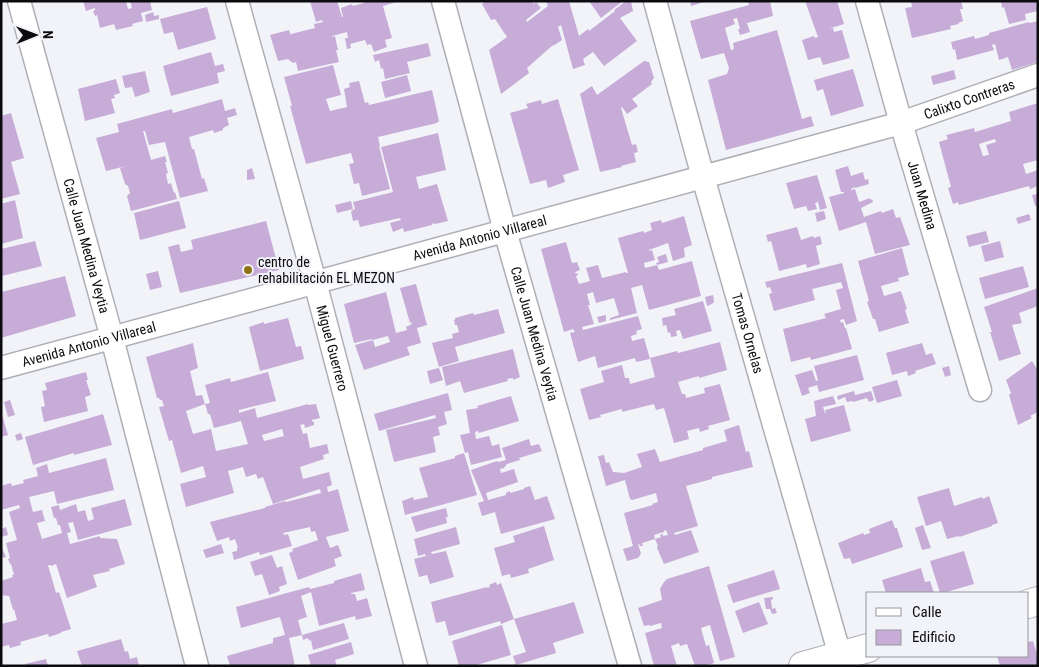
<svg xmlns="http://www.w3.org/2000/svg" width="1039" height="667" font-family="'Roboto Condensed',sans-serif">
	<rect width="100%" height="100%" fill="#f2f3f9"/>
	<!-- building -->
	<path fill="#c7acd7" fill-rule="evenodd" d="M83 1H126L128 9 132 8 130 1H150L152 10 141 13 143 21 132 24 133 26 116 30 114 24 100 28 97 15 95 16 93 11 95 10V8L86 11Z
		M310 1H337L342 17H343L341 8 352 4 353 6 364 3V1H399L383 6 392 38 385 40 387 47 374 52 371 44 367 45 365 40 350 44 351 48 347 49 345 38H348L347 32 332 36 333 37 335 36 338 50H336L339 62 298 71 296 62 293 63 289 60 288 59 278 61 270 35 289 30 291 36V34L315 28 314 24 323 22 322 20 316 22Z
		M486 1H532L534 4 536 2 541 8 526 20 527 22 548 6 546 1H569L579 36 588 29 589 31 615 11 614 10 626 1H631L633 11 620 18 637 41 604 66 593 52 583 59 585 65 573 69 561 25 558 27 562 40 553 46V45L527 68 529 73 501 94 489 50 507 37 495 19 491 20 482 4Z
		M589 1H623L601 18Z
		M690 1H704V2L691 6Z
		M748 1H770L773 16 747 23 750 32 740 35 738 29H740L737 18 733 19 735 24 725 28 731 50 734 49 733 43 777 30 802 119 811 116 814 126 726 150 708 80 727 74 729 68 724 53 701 59 690 21 749 5Z
		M805 1H837L844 24 828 29 833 28 834 32 842 30 850 58 823 65 820 57 808 60 802 40 814 36 815 38 818 37Z
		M911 1H961L963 9H960L963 21 958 23 959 24 950 26 951 29 912 38 905 8 912 7Z
		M1001 1H1038V11L1025 14 1026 20 1009 24 1004 7 1002 8Z
		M207 7 216 39 178 50 173 32 164 34 160 19Z
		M153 12 154 16 159 15V19L146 22 145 15Z
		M1038 21V62L1034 63 1012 70 1008 57 999 60 995 44 992 45 994 50 957 60 955 49 953 50 951 42 974 36 975 39 989 35V33L1029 22 1030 23Z
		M428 43 431 56 407 62 410 73 385 79 383 68 381 69 379 60 375 62 373 55Z
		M211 52 215 66 223 64 225 71 217 73 219 83 171 96 163 66Z
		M644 61 649 62 651 68 654 78 651 82 652 84 632 99 638 106 627 114 622 107 621 108 632 145 636 144 638 152 634 153 636 162 621 166 622 167 600 172 580 94 592 86 597 95Z
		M333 65 341 95 326 99 330 111 347 107 344 89 350 87 349 83 359 81 365 103 368 102 369 105 432 90 439 121 437 123 378 137 380 146H379L390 189 362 196 359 183 354 184 349 164 354 163 351 153 306 164 290 106H292L284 77Z
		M853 69 864 106 831 116 823 89 817 91 814 80Z
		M954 70 956 79 933 85 931 76Z
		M145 71 150 92 135 97 132 87 125 88 122 76Z
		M407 75 411 91 385 98 381 82Z
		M116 79 120 93 114 95 115 98 111 99 115 113 85 121 78 89Z
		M222 99 225 111 235 108 237 115 227 118 229 125 223 128V130L214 133 213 130 189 137 192 149H194L202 179 204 178 208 191 180 198 165 142 149 145 145 131H143L151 160 165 156 167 162H165L168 173 166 174 168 184 171 183 174 193 175 192 177 199 131 211 127 196 130 193 128 186 125 184 120 168 126 166 106 171 96 138 119 132 117 124 172 109 173 113Z
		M558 99 579 170 563 175 565 182 548 188 546 180 530 184 510 113 528 108 526 104 541 100 542 104Z
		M1038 103V160L1023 164 1026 174 1038 170V186L1030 189 1029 186 959 205 958 202 953 204 948 188 951 187 939 142 948 139 946 135 974 128 975 132 1011 121 1009 112ZM995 139 996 142 986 145 989 155 983 156 979 144Z
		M11 113 24 158 11 162 20 194 1 199V116Z
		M438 133 446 170 416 177 419 189 437 184 448 221 435 224 433 223 432 225 404 232 403 228 393 232 390 223 401 220 400 218 360 227 358 220 353 221 351 211 355 209 353 202 393 192 381 147Z
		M848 166 851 176 863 172 865 180 868 179 869 184 855 188V187L851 189V190L855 189 859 202 870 198V200L872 199 873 202 861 208 864 217 881 211 882 213 893 209 896 218 900 217 910 245 875 254 866 222 839 231 829 197 844 193V192H841L835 170Z
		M252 168 255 179 247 180V170Z
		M817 175 827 208 820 210 818 202 815 203 817 209 808 211 806 206 794 209 786 183Z
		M1038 194V206H1035L1032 195Z
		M15 200 23 238 1 244V204Z
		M179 201 186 228 140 240 134 213Z
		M351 201 353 209 337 213 335 205Z
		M824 211 826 219 817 222 815 213Z
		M1029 214 1031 220 1018 224 1016 218Z
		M684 216 692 245 684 248 685 257 673 261 668 243 649 250V251L652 250 655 260 644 263 645 268 657 265 656 263 659 262 657 257 666 254 668 262 657 265 659 270 692 261 701 296 649 310 642 285 631 288 637 313 610 320V318L619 315 614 298 596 303 593 292 587 294 590 305H588L594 324 582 327 583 330 638 316 642 329 636 331 637 334 631 336 632 341 644 338 650 359 636 362 635 358 598 368 595 356 578 362 570 333 575 332 573 329 564 332 541 249 566 242 572 263 577 262 580 270 575 272 576 274 578 273V275L576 276 579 284 590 281 586 268 598 265 602 278 626 272V273H628L618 238 643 231 644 233 652 230 650 223 661 220 662 223Z
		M266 221 279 270 180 293 168 247 179 244 181 252 193 249 191 240Z
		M797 227 801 240 813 236 814 238 820 236 822 244 816 246 820 264 807 268 806 264 779 271 771 241 768 242 766 235Z
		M986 231 989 242 969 247 966 236Z
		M35 241 42 266 2 276 1 249Z
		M1000 241 1004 257 985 262 981 246Z
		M902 248 909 275 898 278 899 281 881 286 884 296 901 291 907 309 905 310 909 323 879 332 875 319H873L867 302 869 301 858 261Z
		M842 263 857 321 846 325 844 319 840 320 841 323 843 322 845 328H846L852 349 811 360 810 357 791 362 783 329 826 318 824 314 841 309 836 290 843 288 841 282 812 289 815 300 774 311 769 294 772 293 770 287 767 288 765 282Z
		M1023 266 1029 287 985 299 979 278Z
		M158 271 162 287 150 290 146 274Z
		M65 276 76 316 1 338V292Z
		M416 284 427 325 417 328 421 343 407 347 410 355 364 370 355 345 373 340 375 347 390 342 388 336 373 340 372 339 354 343 344 304 386 292 396 333 407 330 406 327 412 324 411 322 410 323 400 288Z
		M1038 288V306L1019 313 1022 323 1012 325 1021 354 999 361 990 332H992L984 307Z
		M713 295 714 302 712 304 707 306 705 297Z
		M703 301 712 331 683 339 680 330 676 331 677 336 671 337 670 332 668 333 666 325 663 326 662 318 676 315 674 309Z
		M498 309 505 333 455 347 459 361 439 367 432 343 453 338 452 334 459 332 457 325H455L454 320H455V318L473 313 474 315Z
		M606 315V321L599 323 597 317Z
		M288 318 296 347 301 346 304 359 260 371 249 327 264 322V324Z
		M720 342 727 370 699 378V376L678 382 682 394H685L686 398 705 393 704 388 720 384 730 420 708 426 709 429 700 432 699 428 687 431 689 439 674 443 664 408 656 410 654 404 622 412V409L600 415 601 417 589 420 580 389 604 382 601 371 622 365 625 378H629L630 384 655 377 650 358 677 351 678 353Z
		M193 343 198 368 190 371 196 396 202 395 205 404 186 411 193 434 211 429 216 451 248 444 241 421 214 428 210 414H208L205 404 210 403 205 385 230 378 231 382 268 372 276 401 239 410V413L255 408 257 418 308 404V405L316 404 320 418 312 420V422L314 421V425L305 428 304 424 300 425 303 434 307 433 310 448 327 444 329 453 323 455 324 459 300 467 303 479 329 472 332 485 327 487 328 492 338 489 349 531 326 537 330 548 338 545 342 556 334 559 336 566 298 580 289 553 293 551 292 549 318 540 315 531 311 532 310 527 283 533 284 535 288 534 292 546 260 555 259 552 234 560 232 552 237 551V548H238L235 539 230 541 229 537 217 541 210 522 265 508V507L285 501 286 502 321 493 320 489 273 504 263 477 258 479 256 474 246 477 243 467 228 471 234 493 186 507 180 484 206 477 203 466 181 473 172 440 169 441 159 407 164 406 162 400H160L159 398H157L146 357ZM282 429 284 436 264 441 262 435Z
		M922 343 926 355 932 353 936 364 915 371 916 373 908 376 907 371 892 375 886 353Z
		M513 349 520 377 513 380V378L507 379 508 381 464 393 460 381 446 386 442 367Z
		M857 355 864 380 819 392 817 385 808 388 810 393 802 396 795 375 812 370 816 381 818 380 814 366Z
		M1032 361 1038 371V412L1030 416 1032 418 1018 425 1009 395 1011 393 1006 380Z
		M949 366 951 375 945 377 942 368Z
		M439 368 443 380 430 384 427 371Z
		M86 372 88 380H86L91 395 85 397 88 411 44 422 41 407 45 406 42 391 47 390 45 383Z
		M897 380 902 396 877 403 872 387Z
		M854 391 855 395 871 391 874 400 869 402 867 398 853 402V401L847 402 845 397 838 400 837 396Z
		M448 393 452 410 444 412 447 424 438 427 440 435 433 437 436 452 394 462 386 430 436 418 435 415 379 431 374 414Z
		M511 396 519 421 479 433 478 431 475 432 476 439 489 436 492 446 499 444 502 457 471 465 468 452 465 453 460 435 470 433 466 410 478 408 477 406Z
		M833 396 836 404 823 407 825 413H826L825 410 844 405 851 431 811 442 805 419 816 416 814 401Z
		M10 400 15 415 8 417 4 402Z
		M1 411 8 435 1 437Z
		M103 414 112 445 74 455V453L33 465 25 437Z
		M739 425 746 452 749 451 753 467 712 477V479L686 486 698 526 674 533 675 535 691 530 699 552 664 564 657 548V547L658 546 655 539 661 537 660 535 663 534V536L668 535 666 530 664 531V532L654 535 655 539 642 543 643 546H640L639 544H638L641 554 638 558 627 561 623 549 633 546 624 513 653 505 652 504 658 502 656 493 632 500 630 499 625 480 606 486 598 456 604 455 606 463 609 462 613 472 624 473 642 467 637 454 655 449 660 462 703 450V448L727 441 724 430Z
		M21 433 23 439 17 441 15 435Z
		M529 439 531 446 539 444 542 451 519 458 520 460 507 464 504 468 500 469 501 473 514 469 518 482 486 493 488 500 506 495V493L510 491V493L524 489V488L530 486 535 500 547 496 555 519 501 534 495 512 482 516 478 503 484 501 471 470 497 461 498 462 506 460 502 448Z
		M464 453 477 495 405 515 402 501 413 497 414 500 428 497 419 468 455 458V456Z
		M106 458 114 490 57 504 54 491 29 497 33 512 42 510 45 521 37 523 42 539 62 533 60 525H58L56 518H54L51 507 59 505 60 510 76 504 78 512 85 510 88 521 94 519 91 508 125 499 132 525 78 540 73 522 68 523 71 532 67 533 70 544 100 536V538L117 539 125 564 109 569 110 571 93 575 97 587 67 598 56 564 51 566 50 565H48L56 593 59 592 71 629 61 632V633L49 637 48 634 20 642 21 645 10 648 9 645 1 647V624L17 620 14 609 13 610 9 596 1 595V581L13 577 12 575H14L11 564H10L8 559 10 558 6 543 17 540 9 512 20 508 19 505 1 510V486L11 483 12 486 24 483 23 480 38 476 36 468 47 464 49 473Z
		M949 488 954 506 982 497 983 499 989 496 998 523 992 525V526L959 537V536L947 539 941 521 926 526 917 497Z
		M446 508 448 517H446L447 523 416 532 411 517Z
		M892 520 895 528H897L903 547 852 564 850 558 844 559 838 543 863 533 864 535 870 533 869 529Z
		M923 525 931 548 922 550 915 528Z
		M544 526 554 560 528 569 529 573 511 578 510 574 502 576 494 548 515 542 513 536Z
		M6 527 8 535 1 537V529Z
		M456 527 460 544 431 552 432 554 446 551 454 577 430 584 427 575 419 577 414 559 426 556 425 554 418 556 414 539Z
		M221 544 224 553 206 558 203 550Z
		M1 546 6 557 1 558Z
		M964 551 974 584 943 593H940L930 561Z
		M272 555 277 568 282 566 287 584 279 587 280 591 269 595 262 574 255 576 250 562Z
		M709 566 735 657 720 661 710 625 701 628 706 646 709 645 714 663 704 666H695L687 644 680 646 679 643 671 646 677 666H654L645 633 662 628 661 623 650 626 649 625 644 626 638 608 662 600 660 589 664 582 667 579Z
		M921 568 925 582 930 581 934 593H886L882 580Z
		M774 570 780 589 733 603 727 585Z
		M361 573 365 590 351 593V594H355L357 601 367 598 372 616 356 620 355 616 319 626 311 592 301 596 307 617 298 620 302 635 289 638 295 666H230L227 656 273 643V638L285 635 280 617 241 628 236 607 309 587 310 589 334 583V581Z
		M496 582 497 585 501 583 514 619 501 624 500 621 449 636 445 621 436 623 431 602 487 587V588L490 587 489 585Z
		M773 597V599L771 600 772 609 775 608 777 613 772 614 770 609H766L764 598Z
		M574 602 584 633 553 643 556 653 516 665 513 656 526 652 514 619Z
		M759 602 768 624 743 633 735 611Z
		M344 623 349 639 313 650 311 640 309 641 308 638 303 640 302 635Z
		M502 625 511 655 473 666H459L452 641Z
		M121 639 125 652 128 651 130 659 137 657 139 666H82L77 651Z
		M1033 641 1038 658V666H1000L997 656H1028V642Z
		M351 642 354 654 335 660 337 666H311L308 655Z
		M46 659 48 666H25V664Z"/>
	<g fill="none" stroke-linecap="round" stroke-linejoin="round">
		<!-- street casing -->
		<g stroke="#aeafb5" stroke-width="25">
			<g id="street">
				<path id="s1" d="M19 1 112 338 197 666"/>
				<path id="s2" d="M237 1 315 282 416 666"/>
				<path id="s3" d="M443 1 505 231 630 666"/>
				<path id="s4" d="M655 1 703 177 843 666"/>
				<path id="s5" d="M867 1 901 123 980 390"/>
				<path id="s6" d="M1 368 901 123 1038 75"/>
			</g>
		</g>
		<!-- secondary casing -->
		<g stroke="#aeafb5" stroke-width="30">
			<path id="secondary" d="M1028 604 1038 601
				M803 666 868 648"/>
		</g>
		<!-- street -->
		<use href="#street" stroke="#fff" stroke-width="22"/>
		<!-- secondary -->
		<use href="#secondary" stroke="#fff" stroke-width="28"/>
	</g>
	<!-- markers -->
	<circle fill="#8d7216" stroke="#f2f3f9" stroke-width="2" cx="248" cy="270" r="5"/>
	<g text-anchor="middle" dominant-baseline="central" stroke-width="4" stroke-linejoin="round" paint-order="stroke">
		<!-- street labels -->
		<g font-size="14" fill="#0c0c0e" stroke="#f2f3f9">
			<text stroke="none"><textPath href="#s6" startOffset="1005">Calixto Contreras</textPath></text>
			<text stroke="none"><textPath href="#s5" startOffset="202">Juan Medina</textPath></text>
			<text stroke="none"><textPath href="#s6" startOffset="496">Avenida Antonio Villareal</textPath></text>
			<text stroke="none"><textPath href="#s1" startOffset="254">Calle Juan Medina Veytia</textPath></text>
			<text stroke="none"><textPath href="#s3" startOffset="345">Calle Juan Medina Veytia</textPath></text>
			<text stroke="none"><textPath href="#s4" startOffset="345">Tomas Ornelas</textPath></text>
			<text stroke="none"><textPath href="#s6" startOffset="91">Avenida Antonio Villareal</textPath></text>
			<text stroke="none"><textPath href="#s2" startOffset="360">Miguel Guerrero</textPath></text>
		</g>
		<!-- poi labels -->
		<g font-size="14" fill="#0c0c0e" stroke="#f2f3f9" text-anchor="start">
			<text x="258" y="262">centro de<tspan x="258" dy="16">rehabilitación EL MEZON</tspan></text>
		</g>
	</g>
	<!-- border -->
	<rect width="1039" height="667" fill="none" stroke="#0c0c0e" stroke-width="5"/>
	<!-- legend -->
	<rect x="866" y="592" width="162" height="65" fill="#f2f3f9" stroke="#96979b"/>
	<rect x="876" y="608" width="25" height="8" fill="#ffffff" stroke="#96979b"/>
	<text x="912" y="617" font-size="15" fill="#0c0c0e">Calle</text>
	<rect x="876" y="630" width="25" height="15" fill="#c7acd7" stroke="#96979b"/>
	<text x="912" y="642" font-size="15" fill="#0c0c0e">Edificio</text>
	<!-- north arrow -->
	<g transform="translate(35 35) rotate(89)" stroke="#f2f3f9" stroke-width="4" paint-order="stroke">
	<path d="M0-4L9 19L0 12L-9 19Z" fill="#0c0c0e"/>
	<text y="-8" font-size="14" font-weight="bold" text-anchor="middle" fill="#0c0c0e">N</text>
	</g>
</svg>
